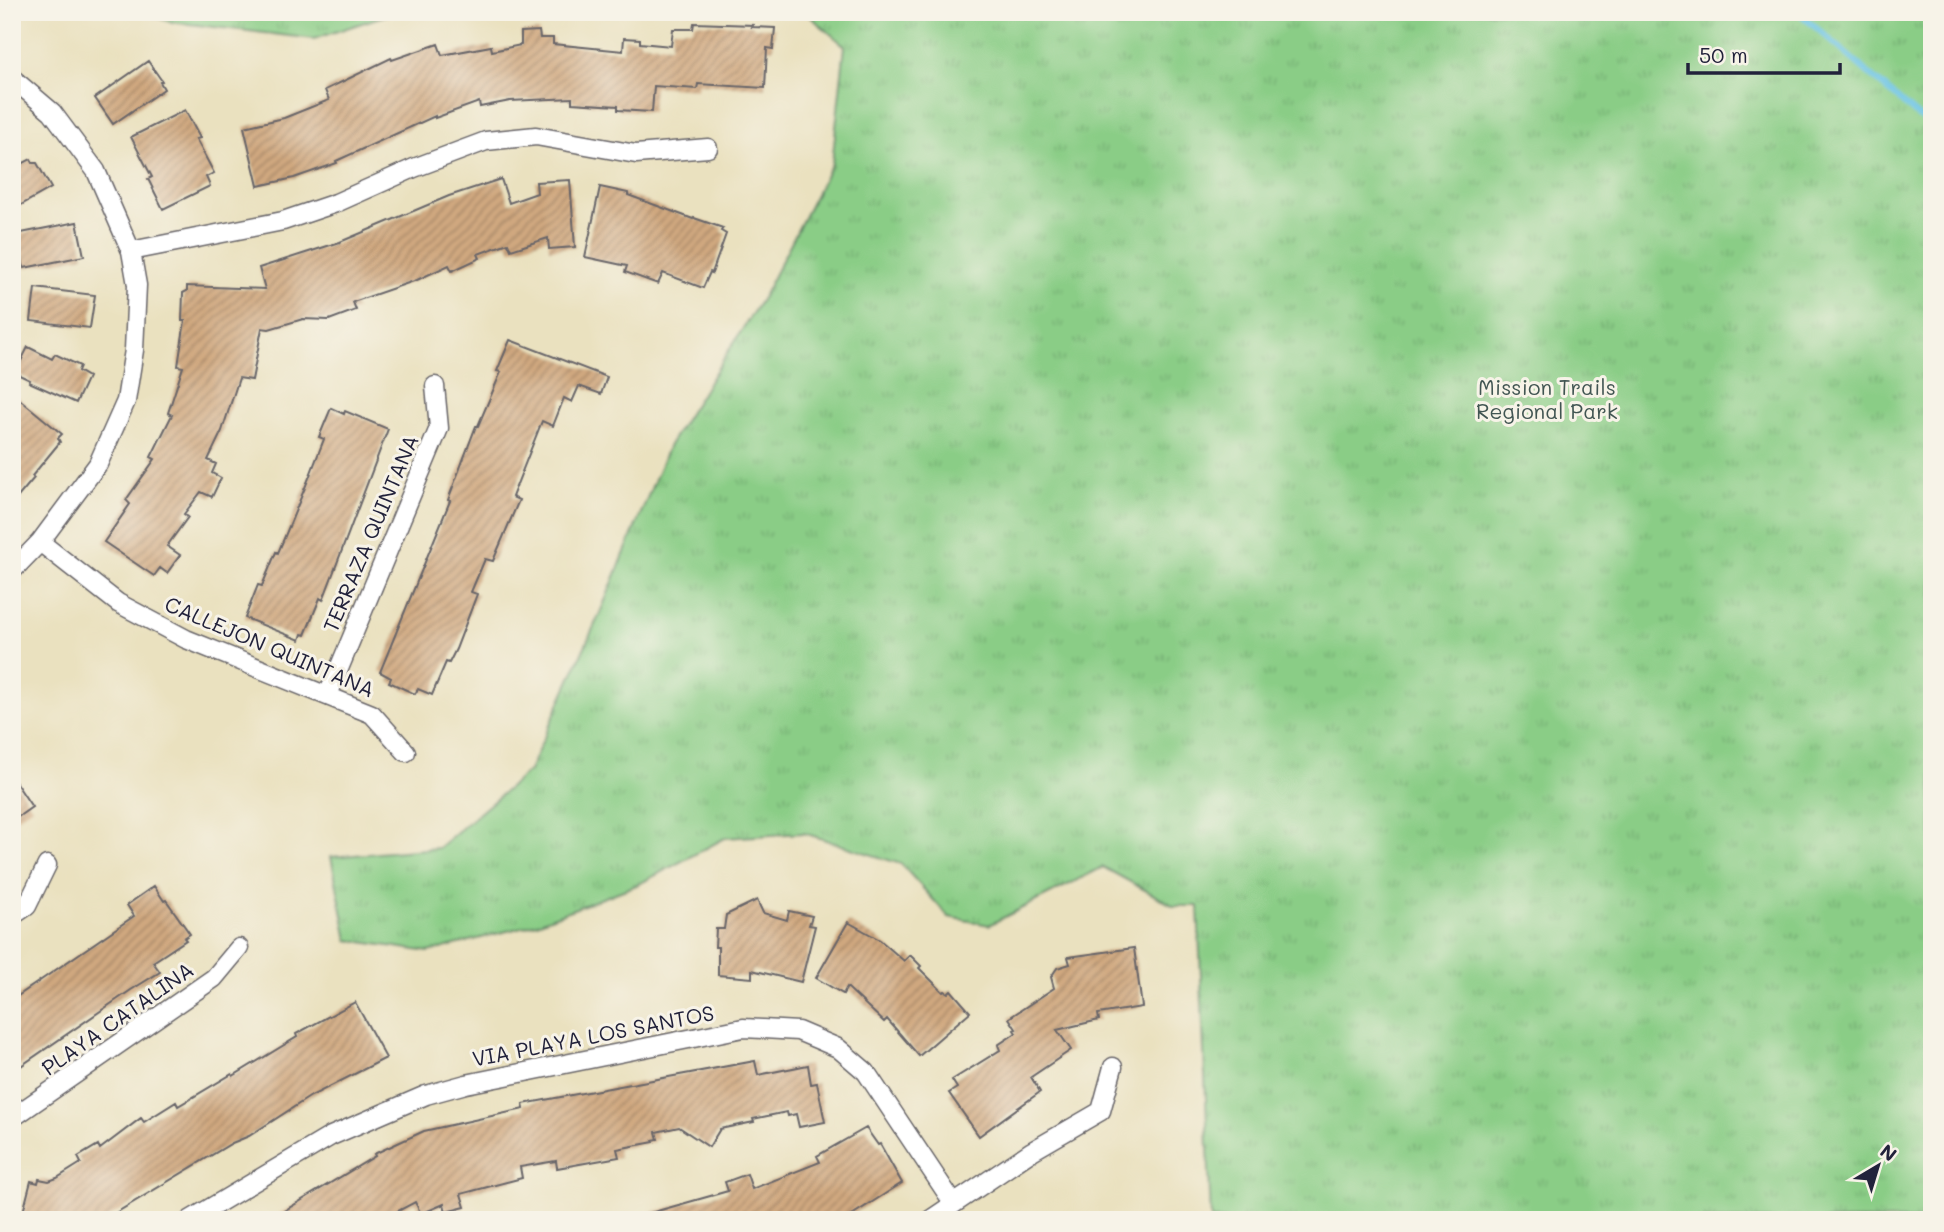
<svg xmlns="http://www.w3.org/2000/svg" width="1944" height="1232" font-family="Mali,sans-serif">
	<defs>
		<pattern id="grass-tufts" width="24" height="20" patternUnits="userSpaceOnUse" patternTransform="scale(1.75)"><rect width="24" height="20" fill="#8acd86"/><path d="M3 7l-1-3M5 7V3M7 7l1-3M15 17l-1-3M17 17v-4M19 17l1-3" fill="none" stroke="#77b075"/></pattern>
		<pattern id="building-hatch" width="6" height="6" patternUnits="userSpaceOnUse" patternTransform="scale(1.75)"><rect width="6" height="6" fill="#d0a87f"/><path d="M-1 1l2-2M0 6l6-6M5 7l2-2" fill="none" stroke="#a88869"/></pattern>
	</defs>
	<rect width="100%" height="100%" fill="#f7f3e8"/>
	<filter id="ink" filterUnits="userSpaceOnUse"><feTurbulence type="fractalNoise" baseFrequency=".0143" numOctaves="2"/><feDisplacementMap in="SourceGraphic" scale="14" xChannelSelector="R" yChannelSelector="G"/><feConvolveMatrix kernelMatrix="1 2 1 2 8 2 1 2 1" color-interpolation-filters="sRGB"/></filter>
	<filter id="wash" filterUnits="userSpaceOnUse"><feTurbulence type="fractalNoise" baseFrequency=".00686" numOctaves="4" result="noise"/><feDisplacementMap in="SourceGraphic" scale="28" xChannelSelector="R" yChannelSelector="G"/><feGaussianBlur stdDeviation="1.57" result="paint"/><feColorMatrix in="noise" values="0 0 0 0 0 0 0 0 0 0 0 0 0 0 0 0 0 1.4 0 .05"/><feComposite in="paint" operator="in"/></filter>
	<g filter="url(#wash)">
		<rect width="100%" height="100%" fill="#eae1bf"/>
		<!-- grass -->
		<path fill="url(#grass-tufts)" stroke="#567860" stroke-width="2" d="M139 12H395L314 39 172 22Z
			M805 12H1932V1220H1211L1198 906H1174L1103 867 989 925 949 917 901 864 804 833 725 838 639 884 537 923 429 952 348 940 331 857 438 848 529 771 600 613 669 445 764 295 832 163 845 46Z"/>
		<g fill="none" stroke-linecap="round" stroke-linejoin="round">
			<!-- stream -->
			<path stroke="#67c3e5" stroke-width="6" d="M1798 12 1919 117 1932 122"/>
		</g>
		<g id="blocks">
			<!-- building -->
			<path fill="url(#building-hatch)" d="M694 23 753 25 752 27 775 28 773 49 767 48 765 88 698 84 697 89 654 86 652 112 618 110V106L572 103V98L510 101 480 107 479 102 435 118V116L336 161 337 163 294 178 258 186 244 127 284 118 329 100 325 90 391 58 392 60 438 44 442 55 491 46 492 51 521 45V32L539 31 540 38H553V44L623 51 624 38 640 39V43L671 46 673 29H693Z
				M148 61 162 81 160 82 164 89 113 124 95 98Z
				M185 110 200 138 196 139 214 173 206 177 210 186 163 209 148 179 152 177 131 137Z
				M31 159 33 163H37L51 188 12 210V169Z
				M501 179 509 203 537 193 536 182 570 180 575 247 549 249 548 238 511 250 508 243 478 254 480 258 452 271 449 265 417 280 353 302 356 310 329 320 303 319 269 329 262 328 252 380 239 378 222 431 208 460 216 464 212 473 221 478 212 497 201 492 184 514 188 517 167 546 180 555 167 573 160 568 154 576 104 542 130 504 126 500 155 459 151 457 172 415 168 413 183 367 178 366 185 321H182L183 293 187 291V286L265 289 259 268 340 242 449 196Z
				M600 187 628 193V195L693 219 694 218 723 228 721 231 726 234 712 273 710 272 703 288 663 273 658 284 625 272 627 266 585 257Z
				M77 222 84 256 24 268 16 234Z
				M35 288 95 295 90 328 31 321Z
				M510 340 607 377 601 394 579 386 572 402 564 398 553 426 542 421 512 497 519 500 493 561 485 559 471 592 477 594 456 649 449 663 446 662 432 695 418 689 415 694 389 682 391 678 380 672 450 501 448 500 476 426H478L501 372 497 371Z
				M28 347 52 359 55 354 80 366 78 371 88 377 76 403 29 382 30 380 15 373Z
				M12 393 62 434 58 438 60 442 32 476 34 478 12 504Z
				M331 408 344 414 345 411 388 429 323 600 320 598 305 635 302 634 300 640 245 618 258 585 262 586 276 552 278 553 309 478 324 439 319 437Z
				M12 777 32 807 12 821Z
				M154 886 164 901 166 900 190 934 184 938 186 940 153 962 160 972 131 990 12 1072V1000L134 916 127 905Z
				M757 900 763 913 787 920 789 911 812 916 809 925 815 926 801 982 752 970V978L718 975V947H715L716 929H724L726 915Z
				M848 922 880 940 904 961 910 955 921 966 919 968 943 992 945 991 948 993 951 990 970 1012 919 1056 887 1019 884 1022 847 987 843 994 816 978Z
				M1134 948 1142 1007 1098 1014 1099 1020 1057 1030 1071 1050 1031 1077 1040 1092 979 1136 949 1093 957 1088 952 1080 1000 1050 998 1045 1016 1033 1014 1030 1016 1029 1009 1018 1054 988 1051 977 1057 968 1070 964 1068 957Z
				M355 1002 386 1058 311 1096 249 1136 232 1143 104 1220H21L31 1181 38 1183 39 1179 49 1181 57 1178 81 1163 78 1157 98 1145 100 1149 141 1118 144 1122 176 1102 178 1106 232 1074 233 1076 297 1037 296 1034Z
				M755 1061 758 1075 808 1065 811 1084 817 1083 825 1122 799 1127 796 1114 788 1116 787 1112 753 1119 754 1122 720 1129 709 1147 679 1127 656 1132 658 1139 653 1140 654 1142 617 1149 619 1157 557 1168 556 1161 520 1167 522 1178 461 1194 465 1207 446 1212 444 1204 421 1214 415 1202 381 1220H269L375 1156 374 1154 424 1131 524 1109 523 1104Z
				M866 1128 878 1145 880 1144 902 1183 844 1220H644L643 1215 728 1191 725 1182 747 1174 752 1189 820 1162 817 1156Z"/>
		</g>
	</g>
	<g filter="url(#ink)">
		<use href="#blocks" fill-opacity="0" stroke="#686569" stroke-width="2"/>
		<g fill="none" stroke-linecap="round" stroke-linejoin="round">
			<!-- street casing -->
			<g stroke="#686569" stroke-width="21">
				<path id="street" d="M12 78 52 112 96 171 131 251 137 285 134 350 126 401 98 464 40 542 12 571
					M131 251 283 221 336 203 414 168 486 141 536 136 636 154 708 148
					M40 542 118 603 186 639 372 714 406 752
					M328 695 439 428 435 386
					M12 916 27 906 47 865
					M12 1118 214 978 239 948
					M190 1220 331 1136 426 1095 466 1084 743 1028 798 1031 838 1048 866 1072 954 1204
					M930 1220 1032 1151 1101 1111 1113 1067"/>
			</g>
			<!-- street -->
			<use href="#street" stroke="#fff" stroke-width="18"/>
		</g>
	</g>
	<g text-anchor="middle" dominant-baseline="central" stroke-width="6" stroke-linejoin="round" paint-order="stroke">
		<!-- park labels -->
		<g font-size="21" fill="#415552" stroke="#f7f3e8">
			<text x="1547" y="386">Mission Trails<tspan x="1547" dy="24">Regional Park</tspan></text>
		</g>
		<!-- street labels -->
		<g font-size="21" fill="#22223b" stroke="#f7f3e8">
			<text transform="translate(370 533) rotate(-67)">TERRAZA QUINTANA</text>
			<text transform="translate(270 646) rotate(23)">CALLEJON QUINTANA</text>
			<text transform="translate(117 1018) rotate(-35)">PLAYA CATALINA</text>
			<text transform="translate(593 1035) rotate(-11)">VIA PLAYA LOS SANTOS</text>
		</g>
	</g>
	<!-- margin -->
	<rect width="1944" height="1232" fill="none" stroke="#f7f3e8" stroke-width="42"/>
	<!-- north arrow -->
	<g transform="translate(1878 1166) rotate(38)" stroke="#f7f3e8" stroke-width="5" paint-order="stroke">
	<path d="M0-5L12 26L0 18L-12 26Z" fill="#22223b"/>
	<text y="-10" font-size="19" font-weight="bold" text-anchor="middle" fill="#22223b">N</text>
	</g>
	<!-- scale -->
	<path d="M1688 63v10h152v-10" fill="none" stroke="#22223b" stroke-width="3.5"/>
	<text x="1699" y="63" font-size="21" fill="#22223b" stroke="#f7f3e8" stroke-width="5" paint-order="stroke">50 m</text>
</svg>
